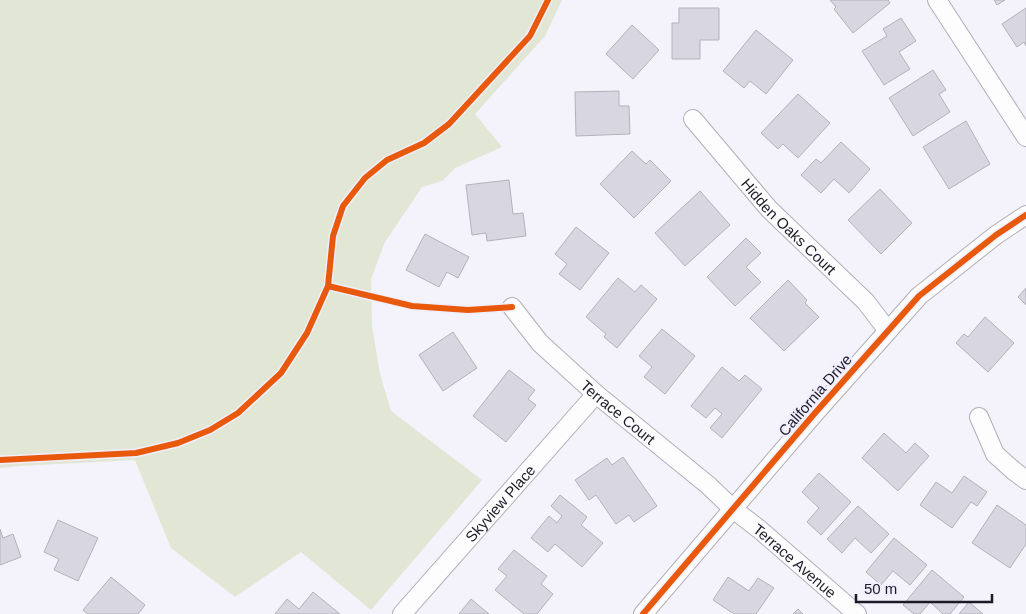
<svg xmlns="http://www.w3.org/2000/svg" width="1026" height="614" font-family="Arial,sans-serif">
	<rect width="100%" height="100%" fill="#f4f2fa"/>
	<!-- green -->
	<path fill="#e2e6d4" d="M0 0H562L545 36 475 114 502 147 455 168 442 181 422 187 385 242 371 279 372 326 380 374 391 411 482 480 371 610 301 552 235 597 171 548 135 460 20 466 0 468Z"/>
	<!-- building -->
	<path fill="#d8d6e1" stroke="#b3b1ba" d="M830 0H888L890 3 853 33 834 9 836 7Z
		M994 0H1005L997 5Z
		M679 8H719V40H700V59H672V23H679Z
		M1026 8V46L1024 42 1017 47 1002 24Z
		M901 18 916 41 899 52 910 69 884 85 862 51 887 36 883 29Z
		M632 25 659 50 633 79 606 54Z
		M756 30 793 60 766 94 750 81 744 88 723 71Z
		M933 70 946 90 939 94 950 112 913 136 889 98Z
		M619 91V106H629L630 134 576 136 575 92Z
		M798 94 830 123 798 158 783 144 778 149 761 133Z
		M966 121 990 164 949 189 923 147Z
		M841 142 870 169 849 193 834 179 821 193 801 175 816 159 821 163Z
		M632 151 646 164 650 160 671 181 634 218 600 184Z
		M509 180 513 214 523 213 526 236 487 241 486 233 472 235 466 185Z
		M880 189 912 223 881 254 848 220Z
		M700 191 730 225 685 266 655 233Z
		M576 227 609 253 580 290 559 274 567 264 555 254Z
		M425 234 469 257 458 278 447 272 439 287 406 270Z
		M746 238 761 253 746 267 761 282 735 306 707 277Z
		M618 278 635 292 641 285 657 299 617 348 604 337 606 334 586 317Z
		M788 280 807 300 805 303 819 317 784 351 750 318Z
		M1026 288V305L1018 297Z
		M985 317 1014 343 988 372 956 343 964 334 968 337Z
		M662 329 695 356 665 394 644 377 652 367 639 356Z
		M453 332 477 368 443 391 419 355Z
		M722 367 739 381 745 375 762 389 722 438 710 428 722 414 715 408 706 418 691 406Z
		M509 370 535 390 528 399 536 405 506 442 473 416Z
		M884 433 906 453 915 443 929 456 898 491 862 458Z
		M623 457 657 506 634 522 629 515 616 524 596 495 589 500 575 480 607 458 612 465Z
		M819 473 851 502 821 535 807 522 819 508 802 492Z
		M964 476 987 492 977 506 971 502 952 528 920 505 936 482 952 493Z
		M560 495 587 517 581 525 603 543 582 567 555 544 548 552 531 538 549 516 557 523 562 516 551 506Z
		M997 505 1026 525V544L1010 568 972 543Z
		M858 506 889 534 871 553 855 538 842 553 827 539Z
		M58 520 98 538 78 581 54 570 59 559 44 552Z
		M0 529 3 538 13 534 21 557 0 565Z
		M894 538 927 565 910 585 893 571 881 585 866 572Z
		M514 550 547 576 541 584 553 594 537 614H524L495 590 507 576 498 569Z
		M932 570 964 597 950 614H943L930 602 920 614H914L903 605Z
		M111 577 145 605 138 614H88L83 610Z
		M728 577 749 591 758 578 774 588 756 614H734L713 600Z
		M313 592 340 614H275L287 599 299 609Z
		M471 599 489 614H459Z
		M969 602 983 614H959Z
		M798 609 803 614H793Z"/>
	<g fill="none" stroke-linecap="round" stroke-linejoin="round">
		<!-- minor casing -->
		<g stroke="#b1afb9" stroke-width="20">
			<g id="minor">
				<path d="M937 0 1026 137"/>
				<path id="s1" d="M693 119 769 209 866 302 888 331"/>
				<path id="s2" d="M512 307 540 343 596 394 708 485 733 509 759 529 857 614"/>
				<path d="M979 417 995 454 1014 471 1026 480"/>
				<path id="s3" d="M402 614 596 394"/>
				<path d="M643 614 815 413 919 296 996 235 1026 215"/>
			</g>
		</g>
		<!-- minor -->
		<use href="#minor" stroke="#fdfdfe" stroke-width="18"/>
		<!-- cycleway casing -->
		<g stroke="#f1effe" stroke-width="9">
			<path id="cycleway" d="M328 286 412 306 468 310 512 307
				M0 460 136 453 178 443 210 430 238 413 281 373 307 333 328 286 333 236 343 206 365 178 387 160 424 143 449 124 530 36 548 0
				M643 614 815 413 919 296 996 235 1026 215"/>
		</g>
		<!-- cycleway -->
		<use href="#cycleway" stroke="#e8590c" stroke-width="6"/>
	</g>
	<g text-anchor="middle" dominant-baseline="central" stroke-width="4.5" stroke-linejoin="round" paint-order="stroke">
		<!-- street labels -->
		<g font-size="15" fill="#1c1a27" stroke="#f1effe">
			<text stroke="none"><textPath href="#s1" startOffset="144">Hidden Oaks Court</textPath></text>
			<text transform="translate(815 395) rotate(-49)">California Drive</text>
			<text stroke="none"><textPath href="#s2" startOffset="150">Terrace Court</textPath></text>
			<text stroke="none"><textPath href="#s3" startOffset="148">Skyview Place</textPath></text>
			<text stroke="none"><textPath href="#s2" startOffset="381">Terrace Avenue</textPath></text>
		</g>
	</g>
	<!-- scale -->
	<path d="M856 594v8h136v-8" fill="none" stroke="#1c1a27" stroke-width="2.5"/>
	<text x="864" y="594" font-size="15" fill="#1c1a27" stroke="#f1effe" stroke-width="4" paint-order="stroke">50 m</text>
</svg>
